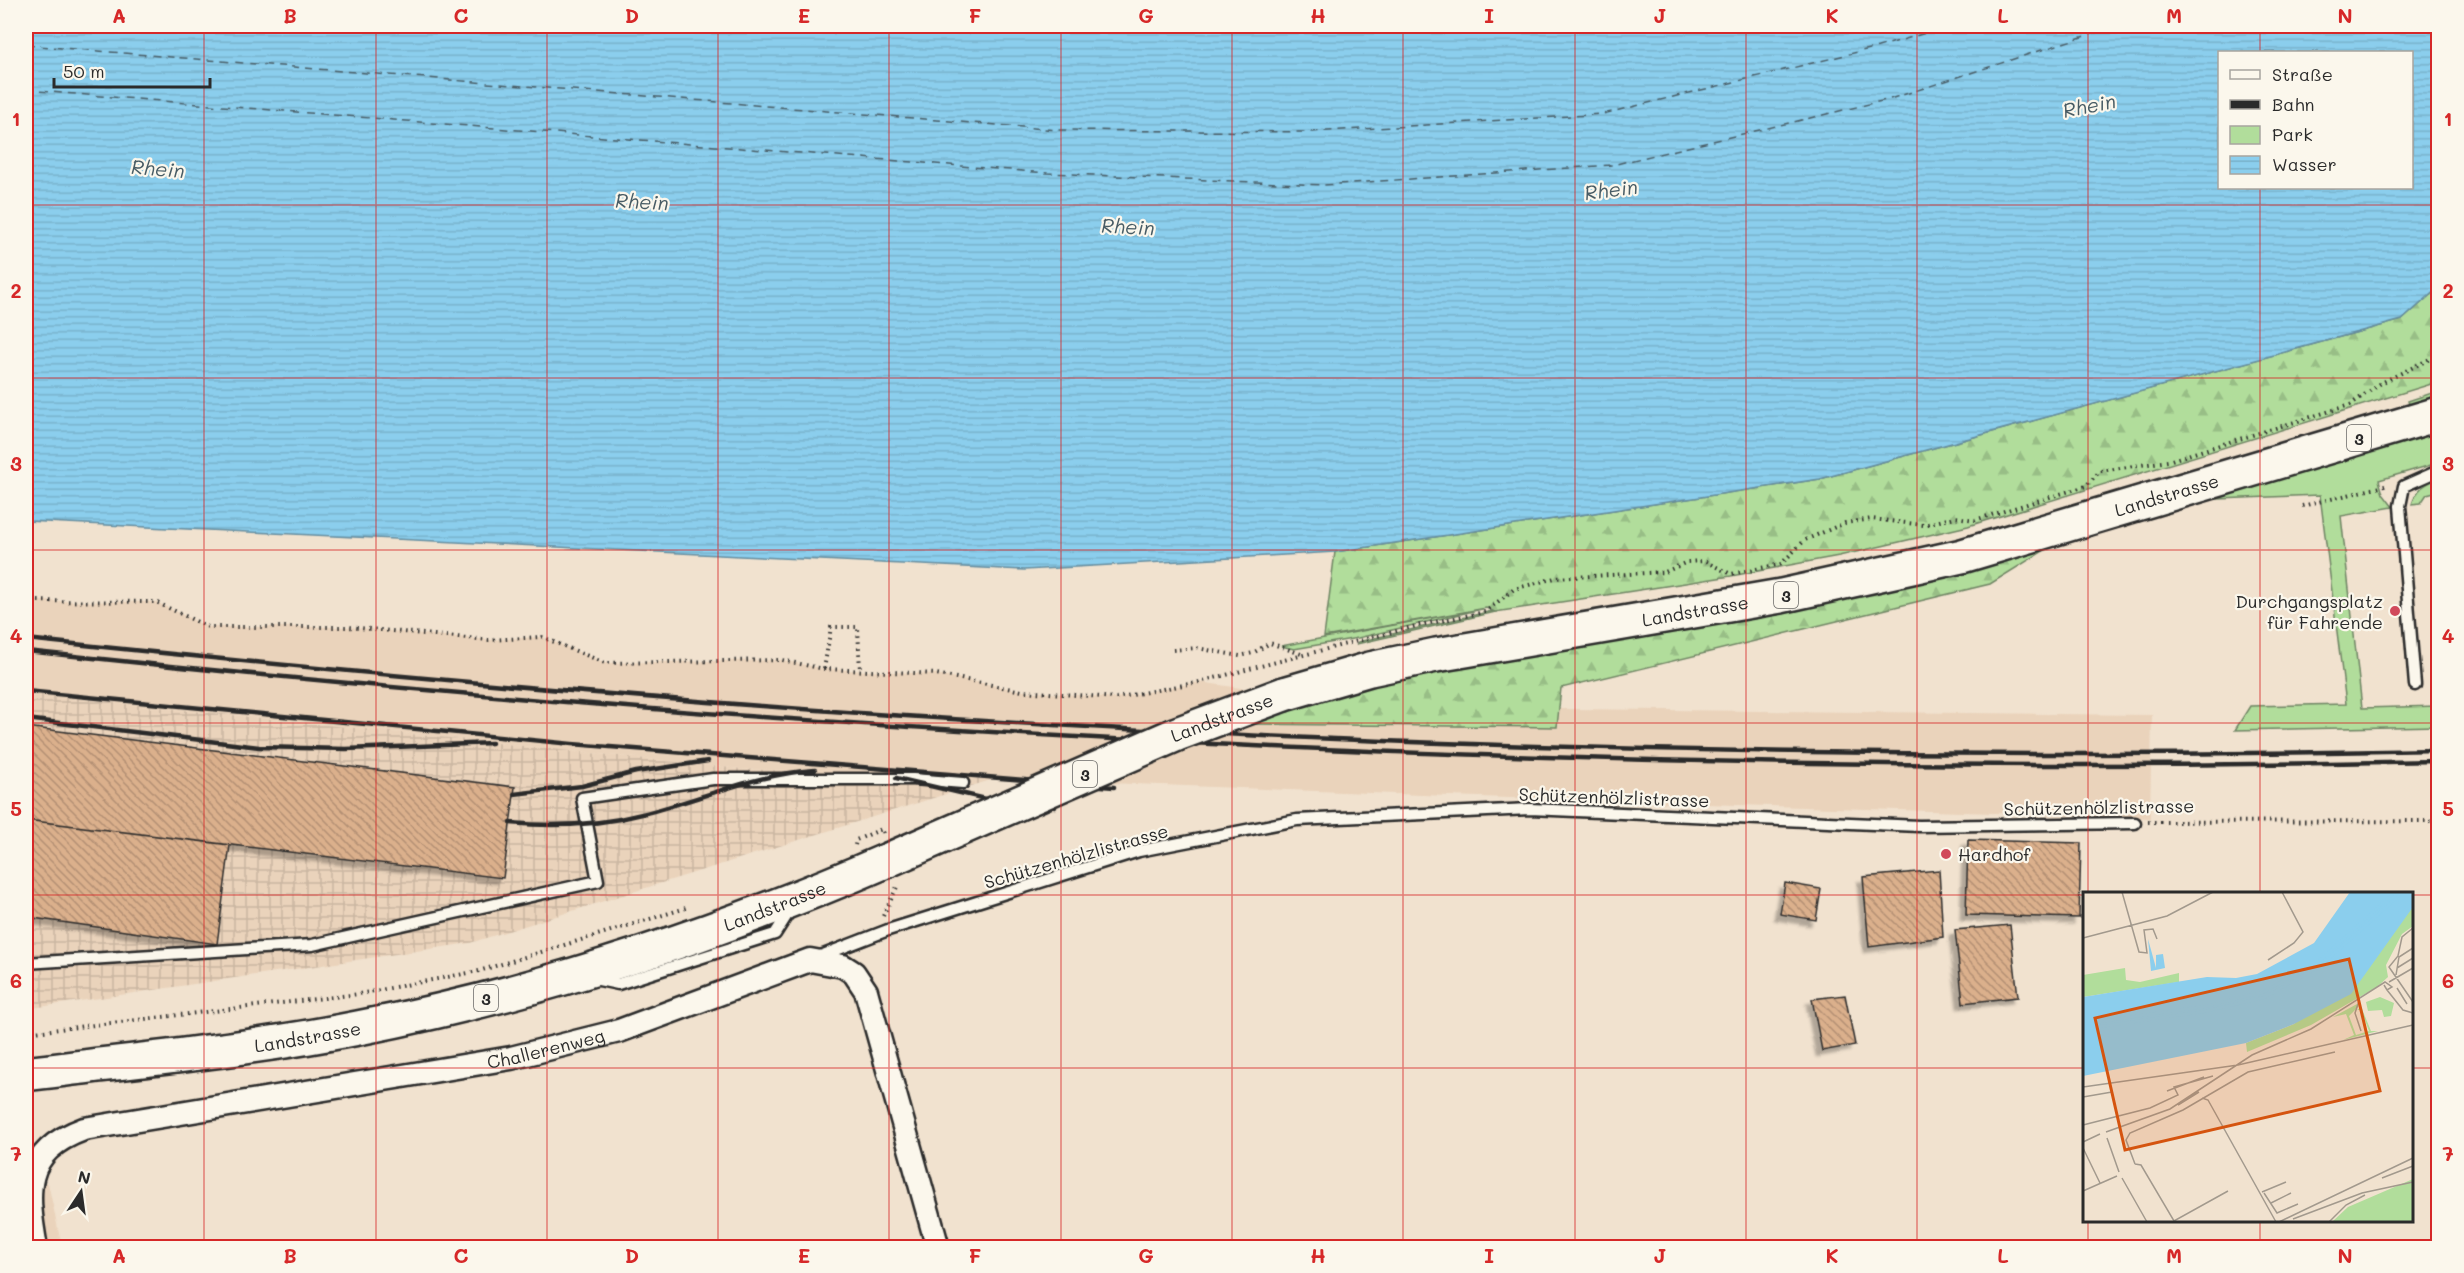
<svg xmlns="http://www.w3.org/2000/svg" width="2464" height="1273" font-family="Mali,sans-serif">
	<defs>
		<pattern id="industrial-grid" width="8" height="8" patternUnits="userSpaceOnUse" patternTransform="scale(1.5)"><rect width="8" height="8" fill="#ead3bb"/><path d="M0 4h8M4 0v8" fill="none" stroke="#c9b5a1"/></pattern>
		<pattern id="forest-firs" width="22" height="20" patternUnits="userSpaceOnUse" patternTransform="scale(1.5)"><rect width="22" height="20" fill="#b1dd9b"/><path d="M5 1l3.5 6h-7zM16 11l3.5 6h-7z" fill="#98be86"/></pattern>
		<pattern id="water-rules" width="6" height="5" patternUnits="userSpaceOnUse" patternTransform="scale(1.5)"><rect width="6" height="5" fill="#8bceed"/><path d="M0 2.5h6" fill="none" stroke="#78b1cb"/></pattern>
		<pattern id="building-back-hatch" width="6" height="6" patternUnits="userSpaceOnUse" patternTransform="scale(1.5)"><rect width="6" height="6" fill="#dbb08c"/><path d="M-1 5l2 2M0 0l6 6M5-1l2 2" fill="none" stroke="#b28f73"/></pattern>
		<filter id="shadow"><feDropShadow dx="-5.5" dy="5.5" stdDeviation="1.5" flood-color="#0004"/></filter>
	</defs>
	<rect width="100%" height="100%" fill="#f1e2cf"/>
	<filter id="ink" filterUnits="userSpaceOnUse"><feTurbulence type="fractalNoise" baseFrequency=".0167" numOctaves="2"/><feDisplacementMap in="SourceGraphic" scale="12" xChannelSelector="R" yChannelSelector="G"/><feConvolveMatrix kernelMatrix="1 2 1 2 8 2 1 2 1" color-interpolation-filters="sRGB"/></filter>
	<g filter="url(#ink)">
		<!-- built -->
		<path fill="#ead3bb" d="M26 601 156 602 208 627H348L489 640 542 637 605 663 782 660 824 669 936 674 1022 691 1116 698 1199 682 1374 707 2152 715 2150 818 1449 796 741 769 26 693Z
			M26 1180 48 1183 62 1247 26 1248Z"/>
		<!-- industrial -->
		<path fill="url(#industrial-grid)" d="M26 693 741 769 994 779 470 943 26 1009Z"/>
		<!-- green -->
		<path fill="#b1dd9b" stroke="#6e8463" stroke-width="1.5" d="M2438 391V399L2410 407 2408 401Z
			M2438 428V463L2379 480 2383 494 2393 507 2341 516 2362 708 2438 706V726L2235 730 2250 706 2346 704 2320 495 2192 500Z
			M2438 479V491L2427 494 2421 503 2412 504C2417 489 2424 484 2438 479Z
			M1486 608 1358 638 1294 649 1281 646Z
			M1492 611 1495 612 1357 644 1358 642Z"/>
		<!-- forest -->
		<path fill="url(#forest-firs)" stroke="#6e8463" stroke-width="1.5" d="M2438 288V382L1968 526 1839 556 1731 576 1495 612 1486 608 1324 637 1335 552 1820 479 2402 320Z
			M2056 543 1990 584 1561 688 1557 727 1248 724 1387 680Z"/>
		<!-- water -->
		<path fill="url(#water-rules)" stroke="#658d9f" stroke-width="1.5" fill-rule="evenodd" d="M26 26H2438V288L2402 320 1820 479 1335 552 1024 570 26 521ZM2220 52H2412V188H2220Z"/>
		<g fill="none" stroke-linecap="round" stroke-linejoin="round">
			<!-- ferry -->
			<path stroke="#485c65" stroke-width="1.5" stroke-dasharray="8 6" stroke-linecap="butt" d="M26 45 1058 130 1312 132 1603 114 1878 47 1950 26
				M26 90 1047 173 1324 185 1612 165 1890 99 2116 26"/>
		</g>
		<!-- building -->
		<path fill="url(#building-back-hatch)" stroke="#2b2b2b" stroke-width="1.5" filter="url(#shadow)" d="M26 727 515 787 503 878 26 820Z
			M26 820 230 845 217 944 26 917Z
			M1968 840 2081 843 2079 918 1966 915Z
			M1939 870 1943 937 1869 947 1863 877Z
			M1785 883 1821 889 1816 920 1780 914Z
			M2010 925 2018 997 1963 1003 1955 930Z
			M1845 995 1855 1045 1822 1051 1812 999Z"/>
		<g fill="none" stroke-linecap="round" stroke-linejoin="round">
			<!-- lane casing -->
			<g stroke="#2b2b2b" stroke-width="15">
				<path id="lane" d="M2415 685 2400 506 2404 486 2438 471
					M818 957 888 930 1139 851 1297 820 1530 809 1919 826 2135 823
					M26 963 312 945 598 881 582 798 713 779H913L963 783
					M594 979 618 984 775 934 791 909"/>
			</g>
			<!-- street casing -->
			<g stroke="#2b2b2b" stroke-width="27">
				<g id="street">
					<path id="s1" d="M36 1248C26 1191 21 1152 84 1129L511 1058 619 1031 810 960 843 966 854 973 866 991 938 1248"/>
				</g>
			</g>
			<!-- primary casing -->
			<g stroke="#2b2b2b" stroke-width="38">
				<g id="primary">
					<path id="s2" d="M1284 694 1370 669 1436 655 1781 596 1962 556 2438 414"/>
					<path id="s3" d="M26 1074C136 1060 248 1050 358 1028 539 993 719 933 888 860"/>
				</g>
			</g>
			<!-- path -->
			<path stroke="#2b2b2b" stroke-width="4" stroke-dasharray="1.5 4.5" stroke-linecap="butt" d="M2302 506 2389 485
				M26 601 156 602 208 627H348L489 640 542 637 605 663 782 660 824 669 936 674 1022 691 1116 698 1199 682 1420 625 1485 612 1514 589 1555 578 1665 572 1687 562 1704 561 1731 574 1781 564 1805 540 1845 523 1872 519 1924 525 1955 517 1975 520 2086 486 2100 471 2168 461 2350 405 2381 383 2438 355
				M1173 650 1197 648 1240 656 1253 653 1270 643 1301 654
				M824 669 831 627H858L860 671
				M2148 822 2438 821
				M855 845 856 840 882 829 884 834
				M883 916 898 885
				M26 1033 359 994 479 971 686 908
				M26 1107 35 1102"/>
			<!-- lane -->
			<use href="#lane" stroke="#fbf7ec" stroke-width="10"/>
			<!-- street -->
			<use href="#street" stroke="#fbf7ec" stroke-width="22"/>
			<!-- primary -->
			<use href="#primary" stroke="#fbf7ec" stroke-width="33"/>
			<!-- rail -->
			<path stroke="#2b2b2b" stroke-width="4.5" d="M26 639C303 668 581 694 860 713 1385 749 1912 761 2438 750
				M26 651C827 737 1632 779 2438 761
				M26 691 572 744 1114 787
				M26 719 259 747 346 749 492 743
				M896 778 986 799 1055 807
				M514 794 582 786 636 772 708 761
				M510 823C553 827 600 825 642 814 700 800 754 774 815 770"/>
			<!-- primary-bridge casing -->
			<g stroke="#2b2b2b" stroke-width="38" stroke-linecap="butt">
				<g id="primary-bridge">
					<path id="s4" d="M888 860 1177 734 1284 694"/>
				</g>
			</g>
			<!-- primary-bridge -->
			<use href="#primary-bridge" stroke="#fbf7ec" stroke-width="33"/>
		</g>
	</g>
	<!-- grid -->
	<path fill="none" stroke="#d62828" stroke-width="1.5" stroke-opacity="0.55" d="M204 26V1248M376 26V1248M547 26V1248M718 26V1248M889 26V1248M1061 26V1248M1232 26V1248M1403 26V1248M1575 26V1248M1746 26V1248M1917 26V1248M2088 26V894M2260 26V52M2260 188V894M26 205H2438M26 378H2438M26 550H2438M26 723H2438M26 895H2084M2412 895H2438M26 1068H2084M2412 1068H2438M2088 1220V1248M2260 1220V1248"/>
	<!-- markers -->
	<g fill="#d1495b" stroke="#fbf7ec" stroke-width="2">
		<circle cx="2395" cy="611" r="6"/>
		<circle cx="1946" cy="854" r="6"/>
	</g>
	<g text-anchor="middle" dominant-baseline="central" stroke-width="4.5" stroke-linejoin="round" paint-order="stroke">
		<!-- shield labels -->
		<g fill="#fbf7ec" stroke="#696865" stroke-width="1.5">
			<rect x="2347" y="425" width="24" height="26" rx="4.5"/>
			<rect x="1774" y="582" width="24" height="26" rx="4.5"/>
			<rect x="1073" y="761" width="24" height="26" rx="4.5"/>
			<rect x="474" y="985" width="24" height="26" rx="4.5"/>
		</g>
		<g font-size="16" font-weight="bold" fill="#2b2b2b">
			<text x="2359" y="438">3</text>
			<text x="1786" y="595">3</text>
			<text x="1085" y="774">3</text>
			<text x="486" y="998">3</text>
		</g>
		<!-- street labels -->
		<g font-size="18" fill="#2b2b2b" stroke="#fbf7ec">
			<text stroke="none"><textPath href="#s2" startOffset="906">Landstrasse</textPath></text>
			<text stroke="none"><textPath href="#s2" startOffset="420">Landstrasse</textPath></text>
			<text stroke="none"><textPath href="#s4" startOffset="363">Landstrasse</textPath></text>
			<text transform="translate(1614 797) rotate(2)">Schützenhölzlistrasse</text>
			<text transform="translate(2099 807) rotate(-1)">Schützenhölzlistrasse</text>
			<text transform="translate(1076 856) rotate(-16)">Schützenhölzlistrasse</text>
			<text stroke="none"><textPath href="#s3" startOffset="770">Landstrasse</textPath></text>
			<text stroke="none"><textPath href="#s3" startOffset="284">Landstrasse</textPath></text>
			<text stroke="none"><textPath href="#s1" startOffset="614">Challerenweg</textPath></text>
		</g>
		<!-- poi labels -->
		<g font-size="18" fill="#2b2b2b" stroke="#fbf7ec" text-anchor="end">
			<text x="2383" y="601">Durchgangsplatz<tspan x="2383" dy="21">für Fahrende</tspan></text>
			<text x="1958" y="854" text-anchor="start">Hardhof</text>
		</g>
		<!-- water labels -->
		<g font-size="20" font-style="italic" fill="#485c65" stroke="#fbf7ec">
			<text transform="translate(2089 105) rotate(-11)">Rhein</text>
			<text transform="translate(158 168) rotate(5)">Rhein</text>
			<text transform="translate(1611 189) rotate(-7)">Rhein</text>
			<text transform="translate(642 201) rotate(3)">Rhein</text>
			<text transform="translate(1128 226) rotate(3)">Rhein</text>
		</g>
	</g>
	<!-- overview -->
	<g transform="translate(2083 892)">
		<rect width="330" height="330" fill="#f1e2cf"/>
		<path d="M274 112 276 114 266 124 273 143 286 139 278 118H274L277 116 279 117 288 139H295L260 148 271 143 263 122 250 125Z" fill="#b1dd9b"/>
		<path d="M330 15V34L319 42 303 73 305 85 294 95 228 133 164 160 163 151 211 132ZM42 76 43 88 57 90 96 81V90L0 105V83ZM297 105 311 111 308 124 301 125 299 118 285 119 283 110ZM330 287V330H249L265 315Z" fill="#b1dd9b"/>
		<path d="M267 0H330V15L268 102 211 132 163 151 0 184V105L124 85 153 86 174 82 231 51ZM65 47 73 76V63L80 62 82 76 68 79Z" fill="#8bceed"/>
		<path fill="none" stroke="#8bceed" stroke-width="3" d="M0 132 124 114 180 100 234 71 312 0M0 137 124 119 182 105 236 75 320 0"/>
		<path fill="none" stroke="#a2998d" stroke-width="1.5" d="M39 0 56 60 64 61 61 38 70 37 74 47M330 36 319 45 315 64 306 75 330 110M0 46 84 24 130 0M185 68 211 51 220 40 199 0M314 76 330 66M313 83 316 65 330 56M306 90 330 76M314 96 324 112M304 98 320 118 330 121M276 109 272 121 278 139M0 195 155 173 330 133M84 199 121 185M0 205 29 200M119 206 125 208 193 330M95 213 116 200M0 233 67 216 95 203 91 195 130 184M23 240 87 217 169 163 228 137 302 90 309 95 304 98 301 93M24 246 36 280M0 250 17 242M0 256 17 291M52 272 43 248 47 241 100 218 165 180 252 160M52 272 58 273 91 329 145 299M39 286 64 330M299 286 330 274M0 299 34 284M179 300 203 290M181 301 194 321 215 312M188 311 208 301M210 327 279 301 330 290M196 330 330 266M246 330 263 313 282 303"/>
		<path fill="#d5540f" fill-opacity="0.15" stroke="#d5540f" stroke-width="3" d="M266 67 297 199 42 258 12 126Z"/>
		<rect width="330" height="330" fill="none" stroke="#2b2b2b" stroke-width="3"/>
	</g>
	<!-- margin -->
	<rect width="2464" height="1273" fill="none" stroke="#fbf7ec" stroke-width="66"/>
	<!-- legend -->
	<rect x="2218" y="51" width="195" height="138" fill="#fbf7ec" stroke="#a8a59f" stroke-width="1.5"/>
	<rect x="2230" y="70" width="30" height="9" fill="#fbf7ec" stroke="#a8a59f" stroke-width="1.5"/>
	<text x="2272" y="81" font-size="18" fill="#2b2b2b">Straße</text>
	<rect x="2230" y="100" width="30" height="9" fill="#2b2b2b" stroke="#a8a59f" stroke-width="1.5"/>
	<text x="2272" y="111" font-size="18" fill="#2b2b2b">Bahn</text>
	<rect x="2230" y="126" width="30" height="18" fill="#b1dd9b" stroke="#a8a59f" stroke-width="1.5"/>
	<text x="2272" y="141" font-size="18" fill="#2b2b2b">Park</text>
	<rect x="2230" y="156" width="30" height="18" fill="url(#water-rules)" stroke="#a8a59f" stroke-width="1.5"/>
	<text x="2272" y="171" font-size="18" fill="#2b2b2b">Wasser</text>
	<!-- north arrow -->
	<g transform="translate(81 1192) rotate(13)" stroke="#fbf7ec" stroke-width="4.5" paint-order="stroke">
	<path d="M0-4.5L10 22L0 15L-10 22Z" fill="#2b2b2b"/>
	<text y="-9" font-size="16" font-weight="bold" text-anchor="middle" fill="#2b2b2b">N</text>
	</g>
	<!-- scale -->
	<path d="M54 78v9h156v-9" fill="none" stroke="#2b2b2b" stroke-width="3"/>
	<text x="63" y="78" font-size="18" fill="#2b2b2b" stroke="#fbf7ec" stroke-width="4.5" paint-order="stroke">50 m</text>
	<rect x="33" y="33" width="2398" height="1207" fill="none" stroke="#d62828" stroke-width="2"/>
	<g font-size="20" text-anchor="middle" font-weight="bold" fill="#d62828">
		<text x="119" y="23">A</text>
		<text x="290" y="23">B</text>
		<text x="461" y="23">C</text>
		<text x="632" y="23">D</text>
		<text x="804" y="23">E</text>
		<text x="975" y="23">F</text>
		<text x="1146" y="23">G</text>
		<text x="1318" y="23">H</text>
		<text x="1489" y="23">I</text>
		<text x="1660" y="23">J</text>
		<text x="1832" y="23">K</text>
		<text x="2003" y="23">L</text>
		<text x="2174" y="23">M</text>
		<text x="2345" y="23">N</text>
		<text x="16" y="126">1</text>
		<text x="2448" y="126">1</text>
		<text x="16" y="298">2</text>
		<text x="2448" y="298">2</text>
		<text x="16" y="471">3</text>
		<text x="2448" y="471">3</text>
		<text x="16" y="643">4</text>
		<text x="2448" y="643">4</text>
		<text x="16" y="816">5</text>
		<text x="2448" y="816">5</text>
		<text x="16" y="988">6</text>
		<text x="2448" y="988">6</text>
		<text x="16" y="1161">7</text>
		<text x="2448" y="1161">7</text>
		<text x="119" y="1263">A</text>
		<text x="290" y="1263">B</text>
		<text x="461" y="1263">C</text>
		<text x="632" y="1263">D</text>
		<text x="804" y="1263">E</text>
		<text x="975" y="1263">F</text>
		<text x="1146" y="1263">G</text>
		<text x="1318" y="1263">H</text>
		<text x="1489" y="1263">I</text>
		<text x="1660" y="1263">J</text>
		<text x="1832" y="1263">K</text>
		<text x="2003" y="1263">L</text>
		<text x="2174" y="1263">M</text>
		<text x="2345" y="1263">N</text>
	</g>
</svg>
